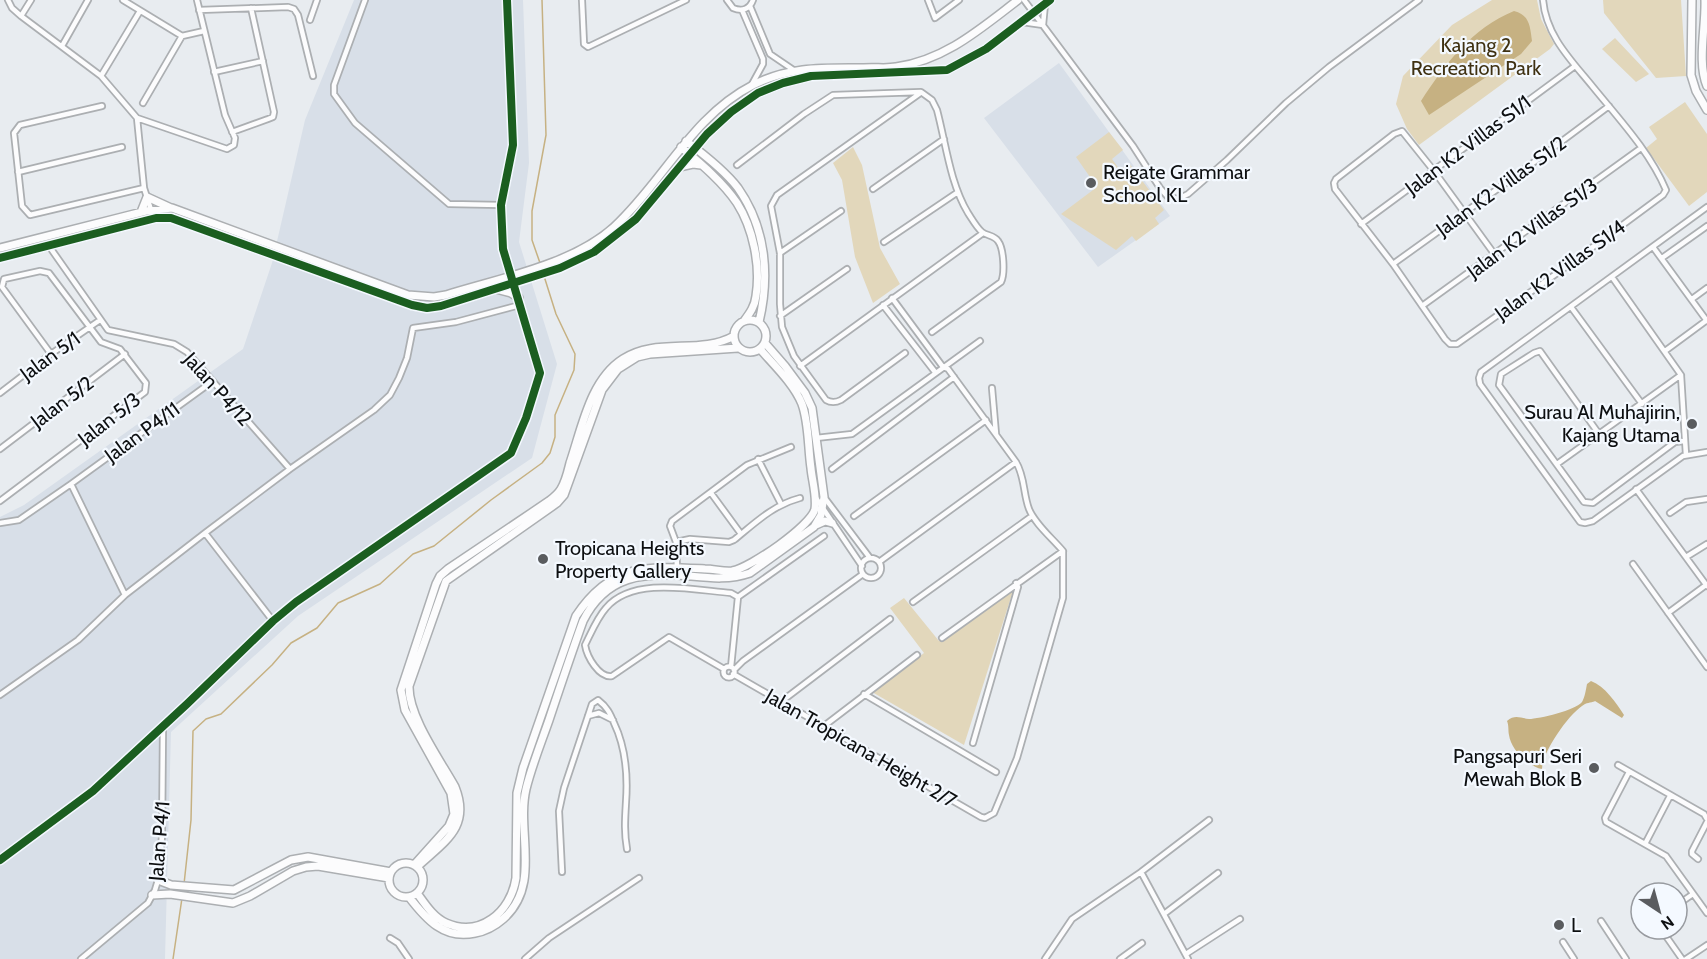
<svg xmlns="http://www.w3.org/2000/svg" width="1707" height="959" font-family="Cabin,sans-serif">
	<rect width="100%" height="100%" fill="#e8ecf0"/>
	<!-- built -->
	<path fill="#d8dfe8" d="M354 0H523L529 163 519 242 557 364 532 458 298 616 171 732 165 959H0V517L24 505 243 349 272 263 305 120Z
		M1059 63 1170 216 1098 267 984 118Z"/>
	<!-- green -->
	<path fill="#e2d7bb" d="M1492 0H1537L1541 19 1554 44 1550 49 1419 145 1407 129 1396 104 1403 76 1452 25Z
		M1603 0H1681L1686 76 1656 78 1604 13Z
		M1615 38 1649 74 1636 82 1602 49Z
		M1685 102 1707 134V192L1689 206 1646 148 1657 139 1649 127Z
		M1109 132 1123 150 1112 159 1120 170 1129 163 1164 210 1155 218 1159 224 1136 241 1132 236 1116 250 1061 214 1097 187 1076 157Z
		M853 147 862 165 880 248 900 284 873 303 855 257 842 180 833 163Z
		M1010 589 1013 591 964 745 872 692 924 653 890 608 904 598 939 641Z"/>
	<!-- water -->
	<path fill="#c6b182" d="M1514 11C1530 15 1530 27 1532 41L1521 54 1429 115 1421 101C1445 64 1472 28 1514 11Z
		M1591 681C1605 686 1616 703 1624 715L1622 718 1595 701C1594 702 1586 703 1585 704 1570 712 1542 752 1542 769 1529 767 1511 750 1509 735 1508 730 1509 726 1507 721 1515 714 1520 718 1529 719 1539 719 1576 710 1582 702 1585 697 1586 689 1587 684Z"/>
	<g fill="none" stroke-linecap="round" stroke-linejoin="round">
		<!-- stream -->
		<path stroke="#c6b182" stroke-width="1.5" d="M540 263 532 240V211L546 135 542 0
			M184 884 191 820 193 731 206 719 221 714 272 665 291 643 317 628 338 603 380 584 413 554 434 546 491 500 542 463 550 453 555 437V415L574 370 575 354 556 314 544 276
			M173 959 182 898"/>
		<!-- street casing -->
		<g stroke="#acafb2" stroke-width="8">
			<path id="street" d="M8 0 12 8 21 16 101 76 137 118 144 188 152 213
				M123 0 182 36 204 31
				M365 0 334 85V94L355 123 449 204 501 205
				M582 0 584 44 588 47 686 0
				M727 0 733 8C742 12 750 9 753 0
				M928 0 935 18 959 0
				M1024 0 1133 146 1160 188 1168 197 1178 199 1188 194 1227 160 1286 103 1329 67 1419 0
				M750 6 770 54 795 71
				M199 10 288 7 294 9 298 15 313 76
				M742 10 763 59V64L751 86
				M21 16 31 0
				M310 20 317 0
				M1022 22 1043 25
				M1043 25 1045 4
				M62 46 88 0
				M214 72 263 61
				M101 76 140 11
				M143 103 182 36
				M102 106 20 125 14 133 22 206 30 215 144 188
				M137 118 227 149 234 145 235 138 225 115 197 0
				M232 132 268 119 273 117 274 112 251 8
				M737 165 804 114 833 95 921 92 932 100 937 110C946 144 950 183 968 213 972 219 977 228 982 232 987 236 994 235 998 241 1004 249 1005 274 1001 282L932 332
				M18 172 122 147
				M873 189 944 139
				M1707 207 1481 372 1479 378 1480 384 1580 522 1585 523 1593 521 1683 456 1707 452
				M1361 224 1575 66
				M884 242 958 192
				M49 246 108 330 174 344 187 352 290 469
				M1653 247 1707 321
				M780 253 841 211
				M1495 255 1434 171 1402 131 1394 134 1336 179 1334 183 1335 189 1393 264 1445 339 1450 344H1457L1563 269 1663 195 1666 190C1650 152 1619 119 1593 87 1572 61 1546 36 1543 0
				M1662 258 1707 226
				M1393 264 1510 180 1609 106
				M1612 277 1681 375 1686 455
				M1692 299 1707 288
				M883 305 935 372
				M1422 306 1641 148
				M1571 307 1642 404
				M780 316 847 269
				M1665 351 1707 320
				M905 353 841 400C835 403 831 403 826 400L794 356 782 327 780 304V253L771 206 777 195 919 94
				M800 366 983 233
				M992 388 996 434
				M0 393 51 354 100 320
				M1599 434 1540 351 1534 353 1501 374 1499 385 1584 502 1593 503 1675 442 1684 441
				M816 438 852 434 980 341
				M0 449 125 354
				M758 459 781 504
				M1557 464 1681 375
				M832 469 954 377
				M71 484 125 595
				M1636 489 1707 586
				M711 493 741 534
				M824 497 870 558
				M816 498 862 566
				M0 501 145 392 146 383 120 349 101 342 49 273 40 271 4 279 2 287 51 354
				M1670 513 1686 502 1707 499
				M854 516 986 420
				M0 523 19 520 71 484 213 381
				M205 533 273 621
				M676 542 690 539 729 542 734 540C755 523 773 505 800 498
				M1686 557 1707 544
				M861 568a10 10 0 1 1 20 0a10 10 0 1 1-20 0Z
				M879 562 1016 462
				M1633 564 1707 667
				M677 568 676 542 670 526 672 521 747 465 791 447
				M738 597 824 536
				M913 602 1032 516
				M1668 613 1706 585
				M942 638 1063 551
				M723.5 672a5.5 5.5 0 1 1 11 0a5.5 5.5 0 1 1-11 0Z
				M724 669 669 637 612 676C599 678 587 657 585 645 591 633 597 618 606 608 633 576 694 590 731 593L738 597 731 667
				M734 670 743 661 863 574
				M733 674 981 817 985 818 994 813 1017 758 1063 598V551C1052 538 1035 524 1029 509 1023 493 1025 477 1016 462L948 369 943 367 892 298
				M864 694 996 772
				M0 695 78 640 125 595 205 533 290 469 374 410 390 395 399 378 407 358 413 328 456 322 520 305
				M782 701 890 619
				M588 716 599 713 613 720
				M824 726 917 655
				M973 743 1018 587 1016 583
				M1618 765 1704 814 1707 819
				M1629 772 1605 818 1606 822 1666 856 1707 913
				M1645 844 1670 796
				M1698 859 1692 854V851L1707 822
				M0 860 93 791 187 704 273 621 296 602 511 453 526 418 540 373 503 249 501 205 513 145 507 0
				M562 872 559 811 564 788 592 704 598 700C607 707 610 713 614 723 626 748 628 774 626 802 625 819 624 832 627 849
				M1141 872 1188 959
				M1677 905 1693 894
				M1164 914 1218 873
				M1601 921 1626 959
				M1661 929 1682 959
				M390 938 398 943 409 959
				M1563 942 1574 959
				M1186 954 1240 919
				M81 959 148 903 155 890 158 880 162 836 163 726
				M525 959 549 938 639 878
				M1045 959 1072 919 1141 872 1209 820
				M1120 959 1142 943
				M1686 959 1707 945"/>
		</g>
		<!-- secondary casing -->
		<g stroke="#acafb2" stroke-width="10">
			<path id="secondary" d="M1692 0 1691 75 1696 91 1707 110
				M1705 0C1706 26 1697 63 1707 86
				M686 141C702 153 726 172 738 188 766 228 770 276 759 322
				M681 147C700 163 723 182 737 203 753 228 761 266 756 296 755 306 750 313 744 321
				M679 167 693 164 701 165
				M141 212 147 197 171 208
				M0 248 146 211 172 208 408 295 434 297 446 295C500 278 572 265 614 227 663 182 692 116 753 85 790 66 824 68 864 68 875 67 886 69 896 67 945 60 980 29 1018 0
				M0 258 156 218H171L412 305 427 308 441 306 560 268 594 252 636 219 707 134 731 112 758 93 783 83 811 76 947 70 986 49 1050 0
				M496 289 511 293 519 298
				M734 336a16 16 0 1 1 32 0a16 16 0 1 1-32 0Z
				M816 525 825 521 832 523
				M389 880a17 17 0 1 1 34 0a17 17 0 1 1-34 0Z
				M414 865 449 826 454 814 451 793 405 710 401 690 436 584 440 576 448 569 549 501C553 498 558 494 561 489 566 481 568 471 570 463 582 428 590 380 623 359 656 337 700 355 734 336
				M418 866C445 841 471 827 455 787 440 760 408 716 409 686L446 581 557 503 564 495 602 390 618 369 637 357 650 354 738 348
				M158 880 171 885 234 890 291 860 308 857 391 872
				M417 893C425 904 433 917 446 923 480 938 511 912 516 878L517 793 523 768 576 616C611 563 647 566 705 569 714 569 724 572 732 571 750 568 811 526 815 509 817 496 812 480 811 468 808 448 809 423 802 404 794 384 774 365 760 349
				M152 895 170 894 233 903 250 896 293 871 306 867 318 866 389 878
				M409 897C426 919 444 940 475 933 486 931 495 926 503 919 542 885 516 832 526 789 532 765 541 743 549 720 560 687 571 654 583 621 606 575 643 572 690 576 711 578 730 580 750 573L814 527 821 515 824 497 812 408 805 393 785 366 765 343"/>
		</g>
		<!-- street -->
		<use href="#street" stroke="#fcfcfd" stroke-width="4.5"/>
		<!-- secondary -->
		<use href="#secondary" stroke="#fcfcfd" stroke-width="7"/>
		<!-- cycleway casing -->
		<g stroke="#f4f9ff" stroke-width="11">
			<path id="cycleway" d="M0 258 156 218H171L412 305 427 308 441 306 560 268 594 252 636 219 707 134 731 112 758 93 783 83 811 76 947 70 986 49 1050 0
				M0 860 93 791 187 704 273 621 296 602 511 453 526 418 540 373 503 249 501 205 513 145 507 0"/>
		</g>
		<!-- cycleway -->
		<use href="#cycleway" stroke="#1b5e20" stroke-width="8"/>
	</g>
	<!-- markers -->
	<g fill="#5a5c5f" stroke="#f4f9ff" stroke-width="2">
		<circle cx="1091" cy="183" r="6"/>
		<circle cx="1692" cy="424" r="6"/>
		<circle cx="543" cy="559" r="6"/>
		<circle cx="1594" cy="768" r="6"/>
		<circle cx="1559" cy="925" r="6"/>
	</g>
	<g text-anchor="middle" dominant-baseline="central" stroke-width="4.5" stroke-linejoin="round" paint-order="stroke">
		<!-- park labels -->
		<g font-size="20" fill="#3f3112" stroke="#f4f9ff">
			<text x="1476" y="45">Kajang 2<tspan x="1476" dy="23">Recreation Park</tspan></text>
		</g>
		<!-- street labels -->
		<g font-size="20" fill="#0d0f11" stroke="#f4f9ff">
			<text transform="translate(1468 145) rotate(-37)">Jalan K2 Villas S1/1</text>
			<text transform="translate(1501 186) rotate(-36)">Jalan K2 Villas S1/2</text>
			<text transform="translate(1532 228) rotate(-36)">Jalan K2 Villas S1/3</text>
			<text transform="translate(1560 270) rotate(-36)">Jalan K2 Villas S1/4</text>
			<text transform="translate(50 356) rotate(-36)">Jalan 5/1</text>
			<text transform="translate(218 389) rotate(48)">Jalan P4/12</text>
			<text transform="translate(62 402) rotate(-37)">Jalan 5/2</text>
			<text transform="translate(109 419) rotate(-38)">Jalan 5/3</text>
			<text transform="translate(142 432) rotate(-36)">Jalan P4/11</text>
			<text transform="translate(861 748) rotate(30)">Jalan Tropicana Height 2/7</text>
			<text transform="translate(159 841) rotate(-85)">Jalan P4/1</text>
		</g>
		<!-- poi labels -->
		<g font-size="20" fill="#0d0f11" stroke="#f4f9ff" text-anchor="start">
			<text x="1103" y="172">Reigate Grammar<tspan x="1103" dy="23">School KL</tspan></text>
			<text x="1680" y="412" text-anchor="end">Surau Al Muhajirin,<tspan x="1680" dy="23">Kajang Utama</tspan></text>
			<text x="555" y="548">Tropicana Heights<tspan x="555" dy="23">Property Gallery</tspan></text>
			<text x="1582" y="756" text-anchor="end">Pangsapuri Seri<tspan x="1582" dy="23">Mewah Blok B</tspan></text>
			<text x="1571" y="925">L</text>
		</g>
	</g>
	<!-- north arrow -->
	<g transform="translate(1659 911) rotate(144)"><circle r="28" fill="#f4f9ff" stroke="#989ba0" stroke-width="1.5"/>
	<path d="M0-4.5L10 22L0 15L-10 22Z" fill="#5a5c5f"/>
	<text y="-9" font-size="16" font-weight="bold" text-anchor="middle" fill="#0d0f11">N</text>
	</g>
</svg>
